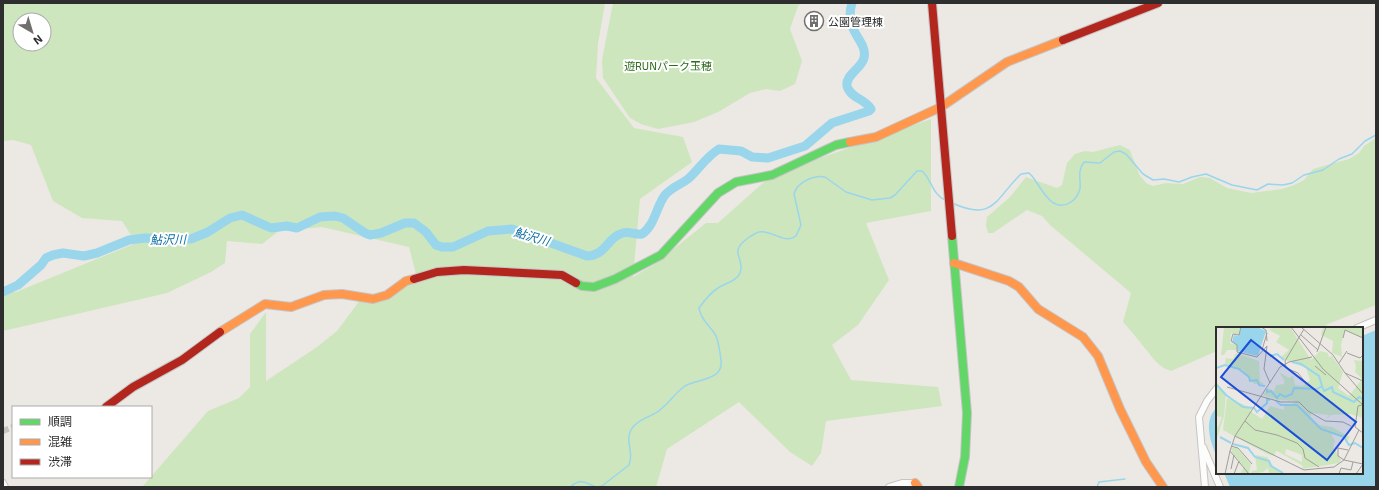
<svg xmlns="http://www.w3.org/2000/svg" width="1379" height="490" font-family="'Exo 2','Noto Sans JP',sans-serif">
	<rect width="100%" height="100%" fill="#ece8e4"/>
	<!-- green -->
	<path fill="#cee6be" fill-rule="evenodd" d="M3 3H605L598 44 596 78 634 128 683 137 692 162 640 199 633 277 655 264 706 223H718L772 175 931 119V211L866 223 889 280 858 325 832 345 851 380 938 387 942 406 826 421 821 453 812 466 790 452 739 402 667 449 656 487H142L208 411 239 398 250 387V334L266 312V381L317 347 337 331 360 300 418 282 409 247 322 227 279 231 262 244 227 241 225 263 211 272 167 293 3 331V293L16 292 136 243 122 221 82 218 53 201 31 145 13 140 3 141ZM20 20H44V44H20Z
		M613 3H801L798 6 790 29 802 61 795 84 780 91 766 89 750 93 718 112 694 122 658 129 641 124 630 118 603 78 602 60Z
		M1376 138V305L1328 324 1323 328H1217V351L1171 371C1156 366 1153 357 1143 346 1137 338 1130 330 1123 322L1131 293 1050 225 1042 216 1027 210 993 233H988L986 226 987 217 1010 197 1026 177 1057 188 1062 185 1067 163 1075 154 1085 151 1093 152 1120 145 1130 150 1139 174 1146 183 1153 186 1166 183 1183 184 1200 177 1210 178 1227 188 1251 193 1282 189 1294 185 1304 180 1313 169 1349 159 1359 153 1364 146Z"/>
	<!-- water -->
	<path fill="#99d6ec" d="M1376 330V487H1230L1224 473H1362V336Z
		M1217 407V457C1210 441 1203 421 1217 407Z"/>
	<g fill="none" stroke-linecap="round" stroke-linejoin="round">
		<!-- stream -->
		<path stroke="#99d6ec" stroke-width="1.5" d="M952 203C994 222 995 199 1021 174L1029 173 1032 176C1041 187 1052 215 1071 202 1076 199 1078 195 1080 189 1081 179 1077 171 1084 162L1100 163 1114 152 1120 151 1126 154 1143 174 1153 180 1164 179 1179 182 1192 177 1206 174 1232 185 1257 190 1268 184 1283 185 1292 183 1304 175 1323 170 1339 159 1352 154 1365 141 1376 135
			M570 487C580 478 585 482 596 487
			M597 487 602 486 629 465C635 453 623 439 633 427 641 417 653 417 661 409 670 402 675 393 685 386 696 379 724 381 721 360 720 353 719 343 716 336 711 326 701 321 699 308 704 301 710 293 718 288 725 283 736 282 740 273 746 258 727 253 748 238 751 236 755 233 759 232 771 229 784 245 796 236L801 225 794 194C797 182 814 175 825 177L846 192 872 200 890 198 895 195 917 171H922C932 180 932 194 945 200
			M1097 487 1099 482 1125 479"/>
		<!-- river -->
		<path stroke="#99d6ec" stroke-width="9" d="M3 292 18 285 41 265 46 258 53 255 63 253 84 256 97 253 129 240 145 238 191 239 208 232 230 218 242 215 271 228 287 226 297 228 320 217 335 216 343 218 365 233 370 235 381 233 405 223H414L426 232 436 245 442 247H453L488 231 512 229 587 256C607 255 607 237 623 233 629 231 635 235 642 234 655 225 656 207 665 195 672 187 680 185 688 179 699 169 706 157 719 149L741 151 752 157 768 158 805 146 832 123 869 111 871 109C866 99 850 98 847 86 845 75 862 68 864 58 868 40 843 32 852 3"/>
		<!-- street-tunnel -->
		<path stroke="#c6c3c0" stroke-width="6" stroke-dasharray="6 3" stroke-linecap="butt" d="M3 431 13 427"/>
		<!-- street casing -->
		<g stroke="#c5c4c5" stroke-width="8">
			<path id="street" d="M1357 328 1376 320
				M1203 447 1220 487
				M3 483 5 487
				M889 487 902 483H915
				M1205 487 1199 417 1207 401 1217 388"/>
		</g>
		<!-- fast casing -->
		<g stroke="#c5c4c5" stroke-width="10">
			<path id="fast" d="M952 236 967 413 965 457 959 487
				M576 283 582 286 594 287 615 279 661 255 718 193 736 182 772 175 836 145 850 142"/>
		</g>
		<!-- slow casing -->
		<g stroke="#c5c4c5" stroke-width="10">
			<path id="slow" d="M850 142 876 137 941 107 1007 62 1063 40
				M954 263 1009 281 1019 287 1038 309 1083 337 1098 356 1120 409 1146 462 1163 487
				M220 332 265 304 291 307 324 295 342 294 373 299 387 295 406 281 414 279
				M915 483 918 487"/>
		</g>
		<!-- jam casing -->
		<g stroke="#c5c4c5" stroke-width="10">
			<path id="jam" d="M932 3 952 236
				M1063 40 1158 3
				M414 279 437 272 464 270 562 275 576 283
				M106 407 133 387 182 360 220 332"/>
		</g>
		<!-- street -->
		<use href="#street" stroke="#fcfcfb" stroke-width="6"/>
		<!-- fast -->
		<use href="#fast" stroke="#63d668" stroke-width="8"/>
		<!-- slow -->
		<use href="#slow" stroke="#ff974d" stroke-width="8"/>
		<!-- jam -->
		<use href="#jam" stroke="#b3261e" stroke-width="8"/>
	</g>
	<!-- icons -->
	<defs>
		<g id="building-ring" transform="scale(1)"><circle r="9.5" fill="#fff" stroke="#706f6e" stroke-width="1.5"/><path d="M-4-6H4V6H1V3H-1V6H-4ZM-2.5-4.3h1.7v1.8h-1.7ZM.8-4.3h1.7v1.8H.8ZM-2.5-1h1.7V.8h-1.7ZM.8-1h1.7V.8H.8Z" fill="#706f6e"/></g>
	</defs>
	<g fill-rule="evenodd">
		<use href="#building-ring" x="814" y="21"/>
	</g>
	<g text-anchor="middle" dominant-baseline="central" stroke-width="4" stroke-linejoin="round" paint-order="stroke">
		<!-- poi labels -->
		<g font-size="11" fill="#2e2e2e" stroke="#fff" text-anchor="start">
			<text x="828" y="21">公園管理棟</text>
		</g>
		<!-- park labels -->
		<g font-size="11" fill="#2c6e1b" stroke="#fff">
			<text x="668" y="65">遊RUNパーク玉穂</text>
		</g>
		<!-- water labels -->
		<g font-size="12" font-style="italic" fill="#0d6fa3" stroke="#fff">
			<text transform="translate(532 236) rotate(16)">鮎沢川</text>
			<text transform="translate(168 239) rotate(-1)">鮎沢川</text>
		</g>
	</g>
	<!-- overview -->
	<g transform="translate(1216 327)">
		<rect width="147" height="147" fill="#ece8e4"/>
		<path d="M8 0H26L23 8 15 6 14 16 21 18 20 23H11L8 28H5ZM57 0H74L95 33 104 24 112 26 113 30 116 29 127 45 122 61 133 69 146 52 139 45 140 39 138 33 147 34V91L134 87 115 88 109 93 113 88 96 86 94 89 103 98 116 100 134 110 130 115 127 110 115 106 119 114 117 120 125 133 123 136 86 142 87 139 63 125 60 124 58 129 51 127 7 103 11 71 36 81 34 84 46 92 54 79 68 83V79H74L79 74 62 73 47 68 52 61 58 64 60 58 68 57V53L63 45 73 51 77 49 79 58 87 59 94 53 90 41 67 32 66 29 73 23 60 15 64 9 53 3ZM70 122 86 128V135L69 127ZM107 0H147V11L129 3 125 18 126 30 116 26 117 14 105 8ZM20 26 43 34 44 54 48 57H38L27 43 9 37 10 31 17 32ZM0 56 10 67 8 89 1 111 0 99 2 100 6 90 0 89ZM20 120 35 137 33 147H24L28 140 16 125 15 121ZM39 128 51 130 57 139 68 147H53L52 141 47 145 35 147 36 144 41 143Z" fill="#cee6be" fill-rule="evenodd"/>
		<path d="M26 0H41L50 4 42 29 21 24V18L16 15 18 8 22 9Z" fill="#99d6ec"/>
		<path fill="none" stroke="#99d6ec" stroke-width="2" d="M54 29 61 27 68 33M0 41 9 38 23 42 33 50 34 54 41 53 43 58 49 59M0 57 10 68M106 59 108 64 116 60 117 65 138 75 143 70 147 72M51 62V65L55 64 61 71 64 67 69 70 76 67 78 61 101 62 106 59 103 49 85 37 76 35M10 68 27 80 38 81 41 85 51 76V72L54 73M60 74 65 78H81L105 102 128 110 133 118 139 116 147 121M4 110 15 116M17 117 32 121 39 130 53 134 55 139 67 146"/>
		<path fill="none" stroke="#a09e9b" stroke-width="1" d="M25 0 23 8 17 7 15 14 21 18V25L41 30 51 19M45 0 50 3 51 14M75 0 107 42 147 78M85 0 117 28 129 46 147 54M88 2 69 34 70 41 82 46 90 56M85 8 102 23M127 11 129 3 147 11M51 19 48 42 54 56M46 23 51 6M101 25 110 0M131 26 144 31 147 28M123 36 131 24M99 39 110 48M129 46 147 67M11 60 65 75H83L92 84 109 94 127 95 135 99M146 78 142 79 139 100 147 106M29 94 39 103 61 108 81 116 87 122 89 131 103 140M19 109 88 143 118 140 128 133 147 137M15 119 22 121 36 137M128 133 143 103M128 133 122 129V121L132 123M15 142 18 128M9 147 14 124M18 147 23 134M33 147 14 124 19 109 64 40 73 35 96 30M37 147H52M123 147 125 141 135 143 137 135M140 147 147 137"/>
		<path fill="#1d4ed8" fill-opacity="0.15" stroke="#1d4ed8" stroke-width="2" d="M35 13 140 95 111 133 5 50Z"/>
		<rect width="147" height="147" fill="none" stroke="#2e2e2e" stroke-width="2"/>
	</g>
	<!-- border -->
	<rect width="1379" height="490" fill="none" stroke="#2e2e2e" stroke-width="8"/>
	<!-- legend -->
	<rect x="12" y="406" width="140" height="72" fill="#ffffff" stroke="#ababab"/>
	<rect x="20" y="419" width="20" height="6" fill="#63d668" stroke="#ababab"/>
	<text x="48" y="426" font-size="12" fill="#2e2e2e">順調</text>
	<rect x="20" y="439" width="20" height="6" fill="#ff974d" stroke="#ababab"/>
	<text x="48" y="446" font-size="12" fill="#2e2e2e">混雑</text>
	<rect x="20" y="459" width="20" height="6" fill="#b3261e" stroke="#ababab"/>
	<text x="48" y="466" font-size="12" fill="#2e2e2e">渋滞</text>
	<!-- north arrow -->
	<g transform="translate(32 32) rotate(142)"><circle r="19" fill="#ffffff" stroke="#ababab"/>
	<path d="M0-3L7 15L0 10L-7 15Z" fill="#706f6e"/>
	<text y="-6" font-size="11" font-weight="bold" text-anchor="middle" fill="#2e2e2e">N</text>
	</g>
</svg>
